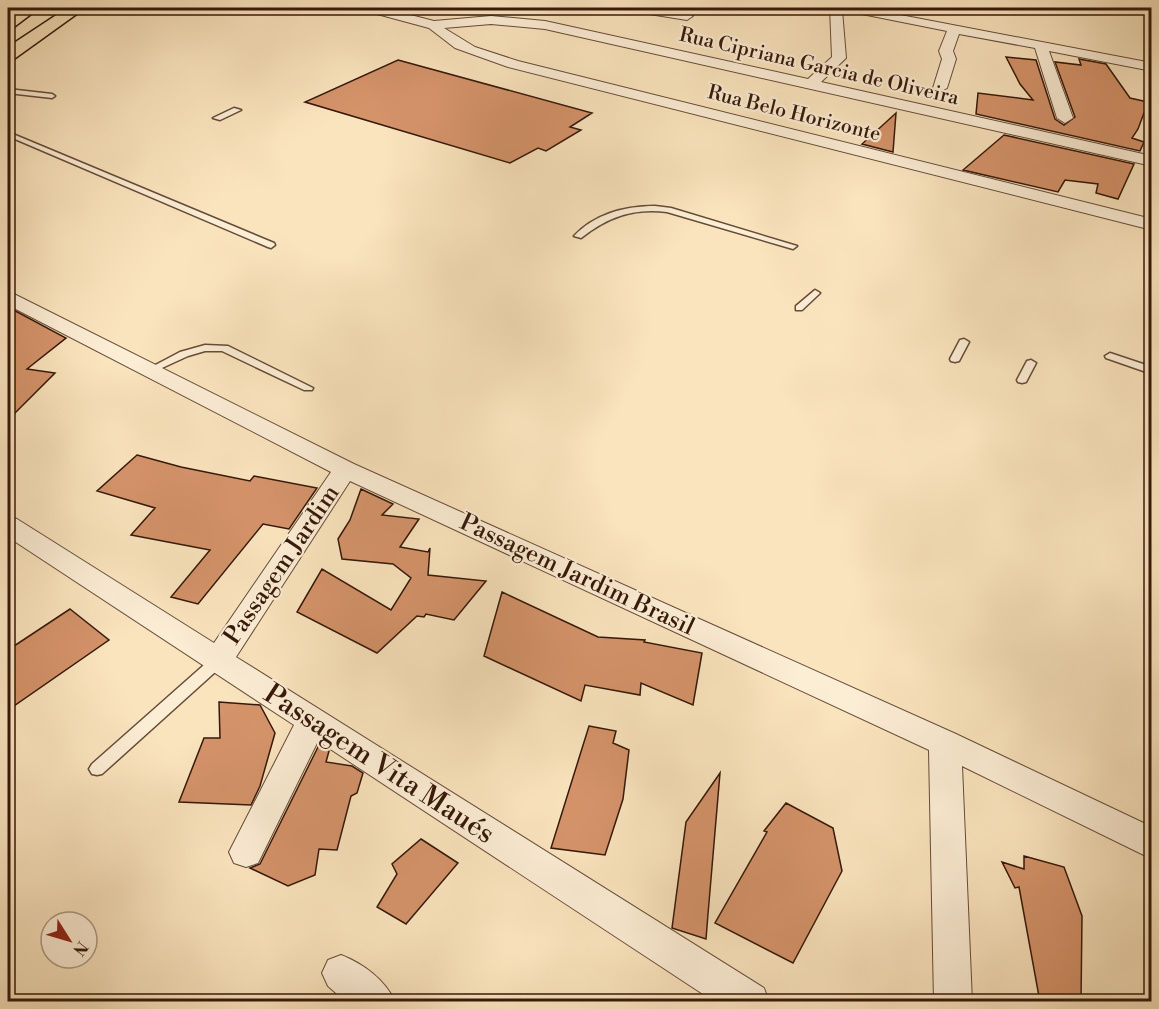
<svg xmlns="http://www.w3.org/2000/svg" width="1159" height="1009" font-family="'Libre Bodoni',serif">
	<rect width="100%" height="100%" fill="#fae4be"/>
	<filter id="stains"><feTurbulence type="fractalNoise" baseFrequency=".00333" numOctaves="4"/><feColorMatrix values="0 0 0 0 .2 0 0 0 0 .09 0 0 0 0 .02 0 0 0 .5 -.17"/></filter>
	<radialGradient id="worn" r=".72"><stop offset=".6" stop-color="#630" stop-opacity="0"/><stop offset="1" stop-color="#630" stop-opacity=".3"/></radialGradient>
	<!-- building -->
	<path fill="#d5936a" stroke="#34180a" stroke-width="1.5" d="M1006 57 1036 60 1055 119 1064 125 1075 117 1055 62 1081 65 1079 59 1106 64 1130 98 1148 102 1138 129 1132 138 1144 142 1140 151 976 114 978 93 1033 100 1020 84Z
		M398 60 592 113 570 127 581 130 546 151 538 148 510 163 305 102Z
		M896 113 893 152 862 144Z
		M1004 135 1134 164 1118 199 1096 193 1098 184 1065 180 1058 192 963 170Z
		M8 307 66 338 27 369 55 373 8 420Z
		M137 455 181 467 250 481 254 476 317 488 289 529 263 524 198 604 171 597 210 550 131 535 155 508 97 491Z
		M361 489 393 504 382 515 419 519 400 547 428 552 430 548 428 575 486 581 454 620 426 614 424 617 417 616 377 653 297 612 322 569 391 610 411 578 393 564 342 559 338 539 350 520Z
		M502 592 598 637 645 640 644 642 702 653 693 705 641 683 640 695 585 685 581 701 484 656Z
		M70 609 109 640 8 710V650Z
		M219 702 260 705 275 733 260 786 251 805 179 802 204 738H220Z
		M589 726 616 731 613 743 629 750 623 799 605 855 551 848Z
		M319 745 329 751 326 762 352 766 363 773 357 793 351 796 337 850 319 849 315 875 288 886 250 868 260 864Z
		M720 773 708 914 706 939 672 928 686 822Z
		M786 803 833 828 842 871 793 963 715 923 767 832 764 831Z
		M421 839 458 863 406 924 377 907 397 874 392 864Z
		M1024 856 1064 867 1082 916 1081 1002H1040L1019 887 1015 888 1002 862 1024 869Z"/>
	<g fill="none" stroke-linecap="round" stroke-linejoin="round">
		<!-- lane casing -->
		<g stroke="#664b37" stroke-width="3">
			<path id="lane" d="M401 8H408L390 15 387 13Z
				M8 89 52 94 55 96 52 98 8 93Z
				M234 108 241 110 220 120 213 118Z
				M8 132 274 243 275 245 271 248 268 247 8 136Z
				M655 206 671 208 797 246 793 249 667 212C633 208 608 217 581 238L574 236C595 214 625 206 655 206Z
				M815 290 820 293 818 295 802 310H796V306Z
				M964 339 969 342 959 361 955 362 951 361 950 359 960 340Z
				M205 345 228 346 313 388 312 390H304L222 351H205L188 356 151 373 146 370 180 352Z
				M1110 353 1152 367V374L1106 358 1105 356Z
				M1031 360 1036 363 1026 382 1022 383 1018 382 1017 380 1027 361Z
				M218 656 223 657 225 661 223 665 102 774 97 775 92 774 89 769 92 764 213 657Z"/>
		</g>
		<!-- street casing -->
		<g stroke="#664b37" stroke-width="2">
			<path id="street" d="M364 8H383L434 21 491 16 545 21 808 79 832 57 830 8H864L1152 63V71L1049 51 1073 118 1065 123 1057 118 1035 48 959 34 953 51 956 59 947 88 940 92 933 88 942 59 939 51 947 31 842 10 846 58 821 82 1152 156V166L545 29 491 24 444 28 475 47 518 61 1152 219V230L508 67 455 48 429 28 366 11Z
				M631 8C645 6 683 7 693 16L687 20 637 12Z
				M943 8H977L975 11C965 13 951 15 943 8Z
				M8 291 354 464 956 734 1152 827V859L962 766 972 1002H934L929 750 350 481 236 657 764 988 769 1002H715L318 741 258 863 246 867 234 863 229 852 294 725 8 537V516L17 519 214 643 331 472 8 305Z
				M341 955C362 963 386 980 395 1002H346L328 986 322 973 328 960Z"/>
		</g>
		<!-- highway casing -->
		<g stroke="#34180a" stroke-width="3">
			<path id="highway" d="M21 8H39L14 27 8 28V16Z
				M67 8H85L14 59 8 60V47Z"/>
		</g>
		<!-- lane -->
		<use href="#lane" fill="#fcedd5" fill-rule="evenodd"/>
		<!-- street -->
		<use href="#street" fill="#fcedd5" fill-rule="evenodd"/>
		<!-- highway -->
		<use href="#highway" fill="#fae4be" fill-rule="evenodd"/>
	</g>
	<g text-anchor="middle" dominant-baseline="central" stroke-width="4.5" stroke-linejoin="round" paint-order="stroke">
		<!-- far-street labels -->
		<g font-size="20" fill="#34180a" stroke="#fcedd5">
			<text transform="translate(819 67) rotate(13)">Rua Cipriana Garcia de Oliveira</text>
			<text transform="translate(794 114) rotate(14)">Rua Belo Horizonte</text>
		</g>
		<!-- street labels -->
		<g font-size="24" fill="#34180a" stroke="#fcedd5">
			<text transform="translate(282 565) rotate(-56)">Passagem Jardim</text>
			<text transform="translate(577 575) rotate(25)">Passagem Jardim Brasil</text>
		</g>
		<!-- near-street labels -->
		<g font-size="28" fill="#34180a" stroke="#fcedd5">
			<text transform="translate(379 764) rotate(33)">Passagem Vita Maués</text>
		</g>
	</g>
	<!-- margin -->
	<rect width="1159" height="1009" fill="none" stroke="#fae4be" stroke-width="30"/>
	<rect x="9" y="9" width="1141" height="991" fill="none" stroke="#34180a" stroke-width="3"/>
	<rect x="15" y="15" width="1129" height="979" fill="none" stroke="#34180a" stroke-width="1.5"/>
	<!-- north arrow -->
	<g transform="translate(69 940) rotate(127)"><circle r="28" fill="#fcedd5" stroke="#ac9884" stroke-width="1.5"/>
	<path d="M0-4.5L10 22L0 15L-10 22Z" fill="#8f2418"/>
	<text y="-9" font-size="16" font-weight="bold" text-anchor="middle" fill="#34180a">N</text>
	</g>
	<rect width="100%" height="100%" filter="url(#stains)"/>
	<rect width="100%" height="100%" fill="url(#worn)"/>
</svg>
